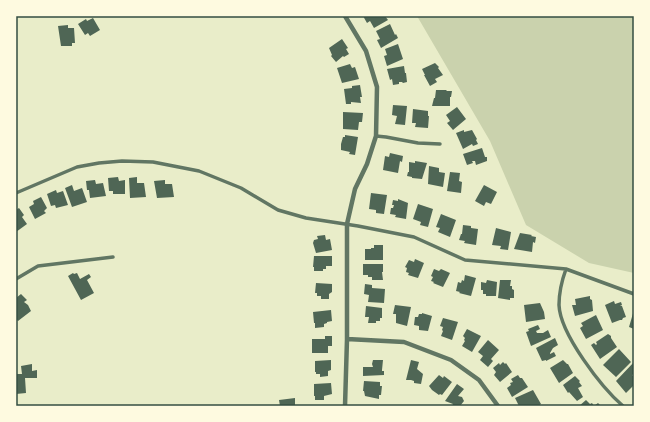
<svg xmlns="http://www.w3.org/2000/svg" width="650" height="422" font-family="'Open Sans',sans-serif">
	<rect width="100%" height="100%" fill="#e9edc9"/>
	<!-- green -->
	<path fill="#cad2ad" d="M417 16H634V273L589 263 526 225 490 141Z"/>
	<!-- building -->
	<path fill="#4f6655" d="M363 16H385L388 20 374 28 370 21 367 23Z
		M93 18 100 30 90 36 88 33 85 35 78 24 86 19 87 21Z
		M390 24 395 35 396 34 398 38 381 48 377 40 380 39 376 31Z
		M68 25V28H74L75 43H72V46H61L58 26Z
		M342 39 348 48 346 49 349 54 344 57 343 56 336 62 331 56 332 55 329 48Z
		M398 44 403 59 387 66 384 56 387 55 385 49Z
		M435 63 439 67 438 68 443 75 435 79 437 82 430 86 424 75H425L422 69Z
		M350 64 352 68 355 67 359 79 342 83 337 68Z
		M404 66 405 73H406L407 82 403 83 402 82H399V84L393 85 392 79 390 80 387 69Z
		M360 85 362 97H360L361 103 351 102V104H346L344 89 352 88V86Z
		M436 90H447L446 91H452L451 97H450V106H432L434 98H435Z
		M393 105 407 106 405 125 395 124 397 116 392 115Z
		M457 107 466 119 453 130 447 123 450 121 446 115Z
		M413 109 428 111V116H429L428 128 415 127 416 123H412Z
		M343 112 363 113 362 122H359L358 130 343 129Z
		M464 130V132L472 130 477 139 476 140 478 144 473 146 472 144 463 149 456 133Z
		M345 135 358 137 355 155 349 154 350 152 341 150V144L343 137H345Z
		M482 148 485 157H487V161L476 165 475 161H472L473 163 467 165 463 154Z
		M390 153 403 156 402 162 400 161 398 173 383 170 385 156 389 157Z
		M415 161 427 163 422 179 412 178V177L407 176 408 172H409V162L415 163Z
		M429 166 439 168V172L445 173 443 187 428 184Z
		M450 172 460 173 459 181 462 182 461 193 447 191Z
		M118 177 119 181 125 180V194H113V191H109L108 178Z
		M137 177V183H144L146 197 130 198 129 178Z
		M95 180 96 184 103 183 106 196 90 198 89 190H87L86 181Z
		M165 180V184H172L174 197 157 198 154 181Z
		M72 185 74 191 82 188 87 202 72 207 65 188Z
		M484 185 497 192 491 204 486 202 484 206 475 201Z
		M56 190 57 193 63 191 68 205 56 208 55 205 51 206 47 194Z
		M371 193 387 195 384 214 376 213V210L369 209Z
		M41 197 47 208 44 211 46 213 35 219 29 207 34 204 33 201Z
		M398 199 408 203 406 219 395 217 396 215 390 214 391 208H393L394 205H392L393 200 398 201Z
		M418 204 433 209 428 227 420 225 421 222 413 219Z
		M19 208 24 215 22 217 27 224 16 232V210Z
		M441 214 456 220 450 237 438 232 440 228 436 227Z
		M463 225 471 226V228L478 229 476 245 464 243 465 241 459 240 461 234H462Z
		M496 228 511 232 508 250 500 249 501 246 492 245Z
		M520 233 532 235 531 236 536 237 535 243 533 242 532 252 514 249Z
		M325 235 326 240 330 239 332 250 316 253 313 243 314 240 318 239 317 236Z
		M374 245H383V260H365V249H371V248H374Z
		M314 256H332V266H326V269H323V271H314V267H313Z
		M415 259 424 263 418 278 408 275 409 273 406 272 407 268 405 267 409 260 414 262Z
		M363 264H383V272H382L383 280H372V277H368V275H363Z
		M434 269 439 271 441 269 450 273 443 287 433 283 434 282 431 281 433 277 431 276Z
		M73 273 74 274 77 273 80 279 89 274 91 277 87 280 94 293 81 300 68 276Z
		M465 275 476 278 471 296 459 293 460 292 456 291 458 282 461 283 462 280 464 281Z
		M487 280 497 282 496 296H486V294H483V290H481V282L486 283Z
		M500 280H511L510 286H512V289L514 290V298H510V300L498 298Z
		M316 283 332 284V292L329 294V299H321V296H317V293H315Z
		M365 284 372 285V288L385 289 384 303 368 302 369 295 364 294Z
		M21 294 27 300 24 302 28 305 31 311 18 321 16 319V298Z
		M590 296V299L592 300 593 311 575 316 572 305H576L575 299Z
		M614 301 615 304 621 302 622 305H620L622 306 626 317 623 318 622 320H620L612 323 605 305Z
		M540 303 544 312 545 319 526 322 524 305Z
		M395 305 411 307 407 326 396 323V314H393Z
		M366 306 382 308V318H380V321H376V323H368L369 317H365Z
		M331 310 332 321 327 322V323L324 324V327L315 328V323H314L313 312Z
		M634 310V329L629 327Z
		M422 313 432 316 428 331 419 330V326L414 325 415 317H418L419 314H422Z
		M596 315 603 330 586 339 580 328 583 326 581 323Z
		M443 318 458 322 452 340 441 336 443 331 442 330 443 327 440 326Z
		M538 325 540 329 536 331 537 333H543L548 330 551 337 531 346 526 332 529 331 528 329Z
		M467 329 481 336 472 352 462 346 465 341 464 340 465 338 463 336Z
		M608 334 611 336V338L617 347 600 359 591 345 594 343 596 345 597 344 596 342Z
		M325 336H332V346H328V353H312V339H325Z
		M555 338 558 345 553 348 550 353V354L554 352 556 356 546 361V360L542 361 536 348Z
		M488 340 499 350 491 359 493 361 488 367 480 360 483 356 478 352Z
		M619 349 631 362 616 377 603 365Z
		M331 360V370L328 371V376L320 377V374H316V372H315V361Z
		M373 360H383L382 370V371H384V375L363 376V367H373L372 364Z
		M411 360 419 362 417 369 423 374 421 384 414 383V381L411 380H406Z
		M563 360 567 364H568L573 373 559 383 550 368Z
		M503 362 505 364 506 363 512 372 500 382 494 375 496 372 493 368 499 363 500 365Z
		M634 362V374L632 375 634 377V385L626 393 616 381Z
		M32 364V371L37 370V378H25L26 393 16 394V374H22L21 366Z
		M439 375 443 378 444 376 452 382 442 395 440 394 439 395 432 390 429 386Z
		M518 375 520 378H522L528 387 512 397 507 388 511 385 510 383 513 382 511 379Z
		M575 376 580 381 579 382 582 386 578 388 583 397 577 401 569 392 568 393 563 385Z
		M364 381 380 382V386H382L381 395H379V399L365 396 364 391H363Z
		M331 383 332 394 324 396V400H315V396H314V384Z
		M457 384 464 389 458 396 462 397 464 401 460 406H452L453 404 445 401Z
		M533 390 541 404 538 406H526L525 405 519 406 515 398Z
		M295 398V406H280L279 400Z
		M586 400 590 404 592 403 594 406 598 403 601 406H579Z"/>
	<g fill="none" stroke-linecap="round" stroke-linejoin="round">
		<!-- minor -->
		<path stroke="#617663" stroke-width="3.5" d="M376 136 386 137 418 143 440 144
			M16 193 77 167 99 163 122 161 153 162 199 171 241 188 278 210 306 218 358 226 414 237 465 260 566 269 634 294
			M566 269C562 280 559 293 559 305 560 334 602 388 623 406
			M16 279 38 266 113 257"/>
		<!-- tertiary -->
		<path stroke="#617663" stroke-width="4.5" d="M345 16 366 51 377 87 376 136 367 164 355 189 347 224V339L345 406
			M347 339 404 342 451 360 479 380 498 406"/>
	</g>
	<!-- border -->
	<rect width="650" height="422" fill="none" stroke="#fefae0" stroke-width="34"/>
	<rect x="17" y="17" width="616" height="388" fill="none" stroke="#344e41" stroke-width="1.5"/>
</svg>
